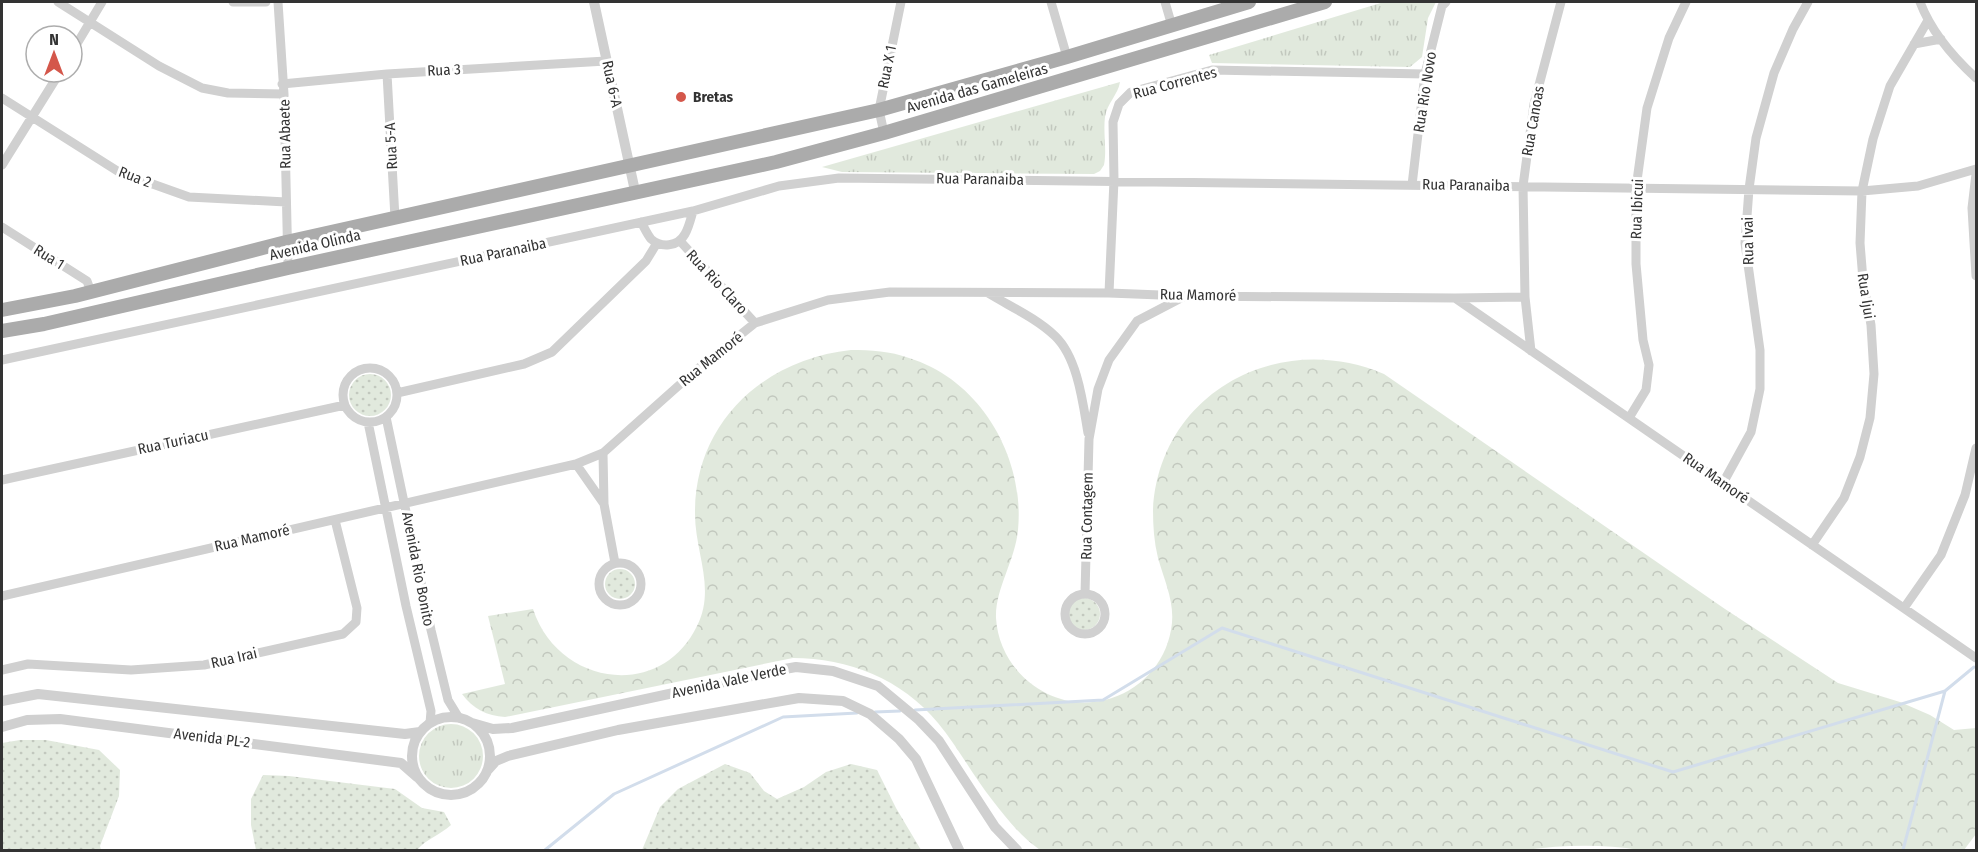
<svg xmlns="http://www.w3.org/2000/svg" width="1978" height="852" font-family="'Fira Sans Condensed',sans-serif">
	<defs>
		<pattern id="grass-dots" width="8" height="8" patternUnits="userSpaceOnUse" patternTransform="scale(1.5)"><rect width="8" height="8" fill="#e1e9dd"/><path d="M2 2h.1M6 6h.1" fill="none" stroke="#c2c8be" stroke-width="1.8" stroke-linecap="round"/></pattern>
		<pattern id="forest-crowns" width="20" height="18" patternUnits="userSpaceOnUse" patternTransform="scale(1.5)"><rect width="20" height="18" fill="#e1e9dd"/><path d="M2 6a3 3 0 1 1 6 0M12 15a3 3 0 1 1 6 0" fill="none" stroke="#c2c8be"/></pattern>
		<pattern id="park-tufts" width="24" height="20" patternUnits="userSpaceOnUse" patternTransform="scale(1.5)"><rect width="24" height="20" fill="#e1e9dd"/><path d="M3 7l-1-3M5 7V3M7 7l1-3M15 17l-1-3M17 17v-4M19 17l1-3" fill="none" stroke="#c2c8be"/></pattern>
	</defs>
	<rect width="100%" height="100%" fill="#fff"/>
	<!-- grass -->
	<path fill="url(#grass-dots)" d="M349 395a21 21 0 1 1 42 0a21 21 0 1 1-42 0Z
		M605 584a15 15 0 1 1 30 0a15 15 0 1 1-30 0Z
		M1068 614a16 16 0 1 1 32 0a16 16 0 1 1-32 0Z
		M20 740H46L99 750 120 770 119 796 100 846 101 850H2V743Z
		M725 764 750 773 764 791 777 799 804 787 826 772 851 764 877 770 896 808 921 850H642L660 807 678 789Z
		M263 775 289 776 395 789 422 808 444 812 451 825C440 835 426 839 417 850H256L251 825V799Z"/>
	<!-- forest -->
	<path fill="url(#forest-crowns)" d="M851 350C871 350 890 351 909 358 981 380 1025 458 1018 530 1015 561 995 589 996 618 999 672 1052 713 1105 700 1139 692 1165 664 1171 630 1176 604 1165 583 1158 558 1154 542 1153 526 1153 510 1159 392 1280 329 1384 374L1725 609 1838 683 1900 702 1930 715 1954 730 1976 728V834L1964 850H1640C1601 844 1564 845 1525 850H1040C1021 837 1007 819 993 801 973 776 958 747 938 723 902 679 848 658 793 658L505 717C487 716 473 709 462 694L505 684 488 616 533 609C558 686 661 701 697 626 716 588 695 553 695 514 694 423 764 359 851 350Z"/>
	<!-- park -->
	<path fill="url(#park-tufts)" d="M1384 2H1436L1428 18 1422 57 1410 67 1212 63 1209 55Z
		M1120 82C1118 95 1107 103 1105 117 1103 133 1107 150 1104 165L1100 171 1094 174 842 172 822 167Z
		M419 756a32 32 0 1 1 64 0a32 32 0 1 1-64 0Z"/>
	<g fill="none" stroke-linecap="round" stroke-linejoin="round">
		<!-- stream -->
		<path stroke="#d2ddeb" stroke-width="3" d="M915 710 1103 700 1222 628 1673 772 1945 691 1974 667
			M875 712 900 711
			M545 850 614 794 783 717 857 713
			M1903 850 1945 691"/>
		<!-- minor -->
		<path stroke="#d0d0d0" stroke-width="9" d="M58 2 159 66 202 88 228 93 284 94
			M233 2H266
			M278 2 284 94 288 268
			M1051 2 1067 57
			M1165 2 1172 26
			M1920 2C1931 31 1953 57 1976 78
			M1914 44 1941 39
			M72 52 102 2
			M387 74 395 218
			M282 84 387 74 606 61
			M2 98 119 172 189 197 286 202
			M884 133 879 110 901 2
			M2 165 60 72
			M1976 174 1972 208 1976 276
			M1412 185 1425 74 1442 6 1446 2
			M641 222C644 227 647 234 651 239 661 248 678 247 685 234 689 227 691 218 693 211
			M2 227 87 281 91 292
			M680 241 755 323
			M988 293C1011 307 1036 318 1055 336 1078 358 1083 404 1088 433
			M1109 293 1114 180 1113 122 1119 104 1131 92 1212 70 1425 74
			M1455 298 1976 658
			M1531 351 1525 297 1523 186 1534 104 1561 2
			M2 360 693 211 779 186 839 178 1862 191 1918 186 1976 169
			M343 395a27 27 0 1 1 54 0a27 27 0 1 1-54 0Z
			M397 393 524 364 552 352 646 261 657 243
			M386 417 431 630 448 700 459 718
			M1629 418 1646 390 1649 365 1643 340 1636 264V188L1647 108 1669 38 1686 2
			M368 422 406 606 431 711 430 723
			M603 453 604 504 615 563
			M576 464 604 504
			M2 480 345 405
			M1723 483 1751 432 1760 389V350L1745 243 1749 189 1756 138 1774 73 1793 29 1808 2
			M1812 545 1844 498 1860 457 1870 418 1874 374 1871 325 1863 280 1860 243 1862 191 1873 139 1890 86 1927 22
			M599 584a21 21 0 1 1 42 0a21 21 0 1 1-42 0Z
			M1085 594 1089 439 1098 389 1109 360 1137 321 1183 297
			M1065 614a20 20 0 1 1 40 0a20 20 0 1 1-40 0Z
			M2 596 576 464 603 453 695 371 755 323 828 300 890 292 1109 293 1186 296 1455 298 1525 297
			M1904 608 1941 555 1965 495 1976 448
			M2 670 28 664 131 670 204 665 343 634 356 622 357 608 335 520"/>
		<!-- tertiary -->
		<path stroke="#d0d0d0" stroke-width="10" d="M594 2 635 191
			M2 701 38 694 405 734 420 732
			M412 756a39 39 0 1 1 78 0a39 39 0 1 1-78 0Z
			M472 723 493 729 512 728 779 670 796 667 833 671 878 686 919 720 939 741 995 827 1017 850
			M2 727 27 720 60 719 401 763 417 777
			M487 771 496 761 508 756 618 730 799 698 843 701 870 714 899 739 916 759 959 850"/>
		<!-- primary -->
		<path stroke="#ababab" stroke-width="14" d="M2 310 75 296 286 242 879 110 1067 57 1249 2
			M2 331 44 324 288 268 776 162 884 133 1325 2"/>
	</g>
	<!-- markers -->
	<circle fill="#d4574b" stroke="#fff" stroke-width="2" cx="681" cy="97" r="6"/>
	<g text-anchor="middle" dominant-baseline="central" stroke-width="6" stroke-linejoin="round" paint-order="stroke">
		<!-- street labels -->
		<g font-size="15" fill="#333" stroke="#fff">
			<text transform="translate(887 67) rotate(-79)">Rua X 1</text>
			<text transform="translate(444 70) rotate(-3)">Rua 3</text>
			<text transform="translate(1175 83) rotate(-15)">Rua Correntes</text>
			<text transform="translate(612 84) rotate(78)">Rua 6-A</text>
			<text transform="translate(977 88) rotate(-16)">Avenida das Gameleiras</text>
			<text transform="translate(1425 92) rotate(-81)">Rua Rio Novo</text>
			<text transform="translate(1533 121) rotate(-80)">Rua Canoas</text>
			<text transform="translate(285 134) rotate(-91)">Rua Abaete</text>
			<text transform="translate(391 146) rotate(-93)">Rua 5-A</text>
			<text transform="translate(135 177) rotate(21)">Rua 2</text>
			<text transform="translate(980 179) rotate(1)">Rua Paranaiba</text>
			<text transform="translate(1466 185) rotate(1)">Rua Paranaiba</text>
			<text transform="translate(1637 209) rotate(-88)">Rua Ibicui</text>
			<text transform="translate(1748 241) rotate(-91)">Rua Ivai</text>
			<text transform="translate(315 245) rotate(-13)">Avenida Olinda</text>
			<text transform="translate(503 252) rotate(-12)">Rua Paranaiba</text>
			<text transform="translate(49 257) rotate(32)">Rua 1</text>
			<text transform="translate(717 282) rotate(47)">Rua Rio Claro</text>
			<text transform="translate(1198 295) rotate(1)">Rua Mamoré</text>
			<text transform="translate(1866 296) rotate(81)">Rua Ijui</text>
			<text transform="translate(711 359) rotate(-39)">Rua Mamoré</text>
			<text transform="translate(173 442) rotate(-12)">Rua Turiacu</text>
			<text transform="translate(1716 478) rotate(35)">Rua Mamoré</text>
			<text transform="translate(1087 516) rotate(-89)">Rua Contagem</text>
			<text transform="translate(252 538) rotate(-13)">Rua Mamoré</text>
			<text transform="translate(418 569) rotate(79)">Avenida Rio Bonito</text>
			<text transform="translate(234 658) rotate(-13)">Rua Irai</text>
			<text transform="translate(729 681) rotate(-12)">Avenida Vale Verde</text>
			<text transform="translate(212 738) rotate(7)">Avenida PL-2</text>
		</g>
		<!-- poi labels -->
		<g font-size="15" font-weight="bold" fill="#333" stroke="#fff" text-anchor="start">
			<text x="693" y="97">Bretas</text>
		</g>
	</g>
	<!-- border -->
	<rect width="1978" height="852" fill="none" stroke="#333333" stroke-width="6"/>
	<!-- north arrow -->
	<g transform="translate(54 54)"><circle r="28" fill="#ffffff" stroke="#adadad" stroke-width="1.5"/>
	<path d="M0-4.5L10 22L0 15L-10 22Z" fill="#d4574b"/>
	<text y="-9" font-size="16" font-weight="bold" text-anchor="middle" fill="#333333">N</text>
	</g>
</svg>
